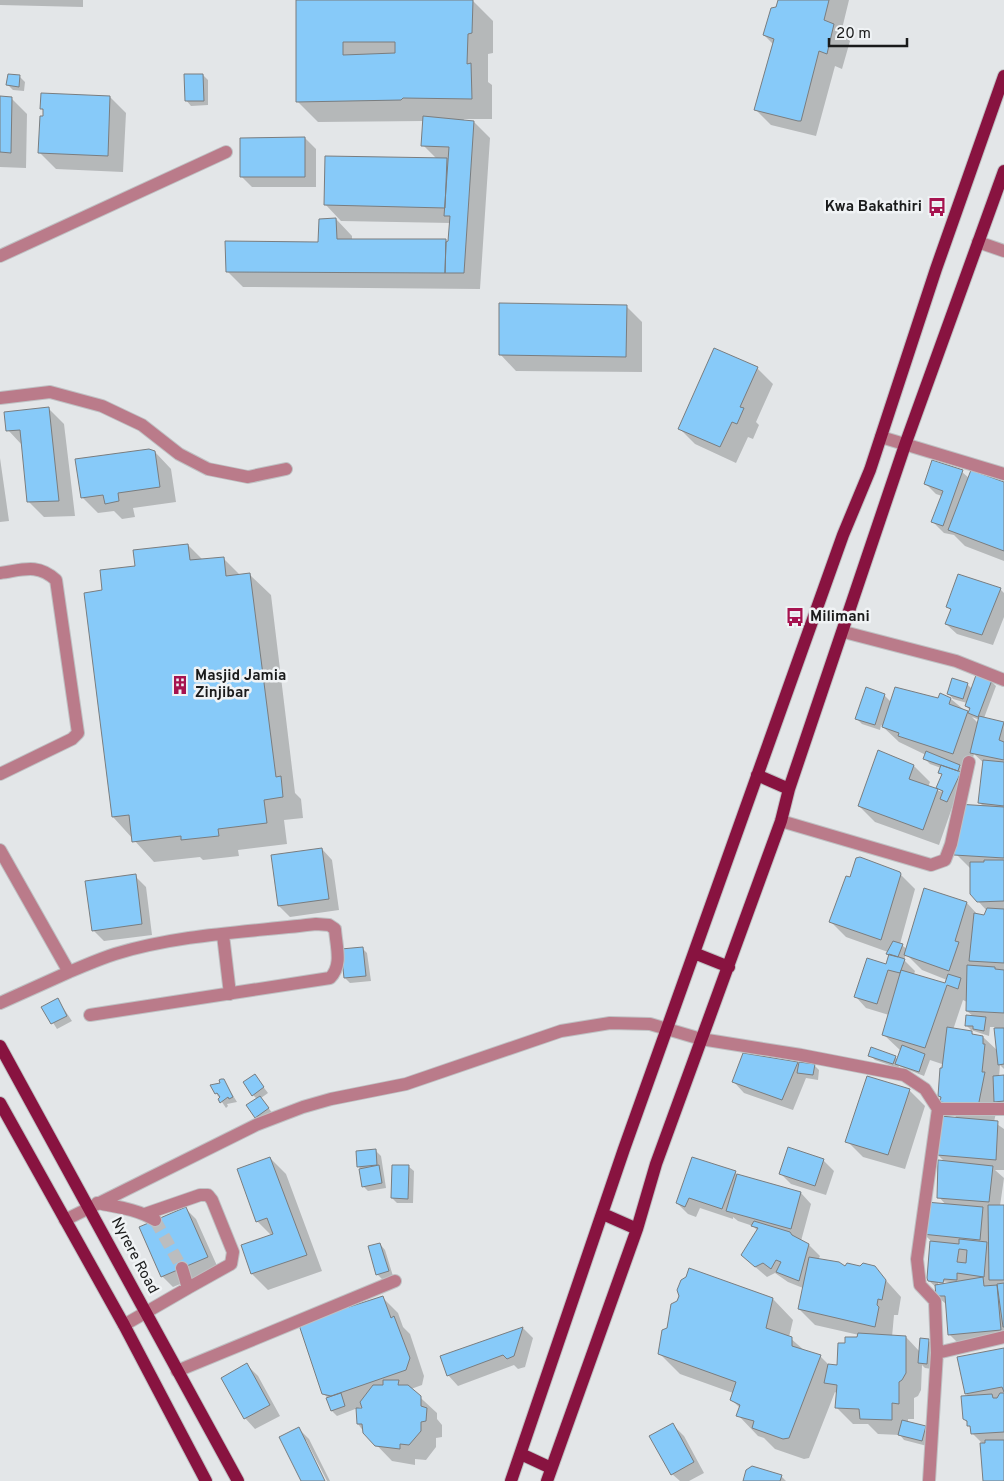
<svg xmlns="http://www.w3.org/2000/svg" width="1004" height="1481" font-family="Overpass,sans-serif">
	<rect width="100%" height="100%" fill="#e3e6e8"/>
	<!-- shadow -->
	<path fill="#0003" fill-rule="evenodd" d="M0 0H83V7L0 5Z
		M298 0H472L493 21V53L488 54V82L492 85V119H464L463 121 474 122 490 138 480 289 243 287 227 271 319 243 336 219 352 236V240H446L449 244 451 223 341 221 325 204 437 159 423 145 424 121 318 122 297 101Z
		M779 0H849L841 33 850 41 842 69 835 66 816 136 771 125 755 109 773 44 764 35Z
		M203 75 208 80V105L191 106 186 100Z
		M9 76 20 77 25 82 24 91 13 90 8 85Z
		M110 97 126 113 123 172 56 169 40 153 44 117V111L41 108Z
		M0 98H11L27 114 26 168 0 167Z
		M305 138 316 149V187H252L241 176Z
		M626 306 642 322V372L516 371 500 354Z
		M757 368 773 384 756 422 759 425 753 439 748 437 736 463 695 444 679 428Z
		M48 408 64 424 75 516 44 517 28 501 22 445 8 430Z
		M155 452 171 469 176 502 133 508 135 517 122 519 114 511 98 513 82 497Z
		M0 458 9 521 0 522Z
		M962 472 969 478 1004 483V561L965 546 954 535 944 533 933 522 942 496 936 494 925 483Z
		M188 545 203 560 223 558 241 576 250 575 271 595 295 793 301 799 303 818 284 820 287 844 238 850 239 856 203 860 200 857 154 862 113 817 104 591 136 567Z
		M1000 589 1004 593V617L993 645 957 634 946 624 951 610 948 607Z
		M991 681 996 686 984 718 1004 724V1069L1000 1065 999 1077 1004 1076V1110L998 1103 994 1122 1004 1129V1170H995L1004 1178 1000 1206H1004V1341L960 1345 949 1334 947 1305 937 1296V1288L929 1281 931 1241 924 1234 946 1205 939 1197 945 1162 938 1155 958 1119 942 1102 939 1096 942 1064 930 1060 924 1076 899 1066 898 1068 875 1060 870 1055 895 1057 898 1060 901 1051 883 1034 889 1015 866 1008 856 997 887 966 890 956 888 952 846 937 830 921 851 878 899 873 915 889 900 944 907 949 967 903 978 915 985 916 987 911 978 901 972 870 956 854 984 807 980 803 984 763 974 754 969 770 960 766 964 771 965 778 953 805 939 845 875 822 859 806 879 752 914 766 930 782 928 787 942 792 938 788 943 775 940 772 941 768 930 764 925 759 926 755 899 742 881 725 880 730 862 724 857 719 884 695 891 702 939 700 940 695 951 699 969 714 970 710 966 706 967 703 953 699 948 693 967 684 972 689ZM972 717 980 720 979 724ZM906 954 922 970 947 980 946 984 914 974 915 971 904 960ZM963 1000 967 1002V1011L974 1017 966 1025 971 1030 989 1036 990 1027H995L998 1051 983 1037 975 1036 971 1032 953 1030ZM938 1281 950 1282V1284H938Z
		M322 849 332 860 339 910 290 917 279 906 272 856Z
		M135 876 146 887 152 935 104 941 93 930Z
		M362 948 367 953 371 981 350 983 345 978 342 950Z
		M58 1000 72 1021 57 1029 43 1007Z
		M797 1063 800 1065H814L819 1070 818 1080 806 1078 793 1110 744 1093 734 1082Z
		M255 1076 268 1093 261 1098 273 1114 261 1122 256 1117 257 1099 253 1095Z
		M224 1081 237 1102 227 1104 228 1106 226 1108 216 1093Z
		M909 1090 925 1106 905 1169 863 1157 847 1141Z
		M376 1151 381 1156 386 1188 368 1191 363 1186 362 1170 358 1166Z
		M270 1158 286 1174 322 1271 268 1290 252 1274 271 1235 257 1221Z
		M823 1160 834 1171 826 1195 791 1184 781 1174Z
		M408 1166 414 1171 413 1203H397L392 1198Z
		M735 1172 738 1175 801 1193 811 1204 801 1241 809 1245 820 1256 818 1260 845 1267H874L901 1297 898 1315H894L892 1337H906L920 1352 928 1340 933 1345 932 1369 925 1368 922 1365 921 1390 918 1396 914 1398V1419H908V1422L926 1427 931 1433 927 1446 904 1440 900 1435 878 1434 868 1424H853L837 1408 838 1394 835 1392 809 1458 804 1459 775 1449 764 1438 758 1436 738 1415 740 1408 732 1400 733 1393 680 1374 659 1353 773 1299 793 1320 789 1337 805 1351 820 1356 829 1365 838 1366 846 1344 858 1338 859 1335 815 1325 799 1309 803 1288 788 1282 775 1273 767 1277 753 1265 758 1231 753 1226 738 1221 733 1217V1219L700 1208 696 1217 688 1214 677 1203Z
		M185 1208 196 1219 218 1268 173 1287 162 1276Z
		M380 1244 385 1250 393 1276 382 1279 377 1274Z
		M382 1297 398 1313 403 1327 410 1334 424 1376 422 1385 411 1389 437 1413V1419L442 1425V1437L436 1438V1447L426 1460 415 1459V1465L392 1461 364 1432 358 1424 363 1406 337 1416 332 1411 329 1399 323 1393 347 1304 351 1308Z
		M523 1328 533 1338 525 1367 518 1369 514 1365 458 1386 448 1375 442 1356Z
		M1004 1349V1481H984L982 1443 972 1433V1429L964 1418 969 1396 966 1394 959 1358Z
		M247 1365 258 1376 280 1416 255 1429 245 1418Z
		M673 1425 684 1436 704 1473 689 1481H680L672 1474Z
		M299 1429 309 1439 330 1481H327L306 1440H304L324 1481H302Z
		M781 1476 786 1481H744Z"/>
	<!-- building -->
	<path fill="#87caf9" stroke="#7a7d7f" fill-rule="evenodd" d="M296 0H473L472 33 468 34 467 64 471 63 472 99 403 98 401 100 296 102ZM343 42H395V53L343 55Z
		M778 0H829L824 20 834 24 827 54 819 51 801 121H798L754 110 774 39 763 35 771 8 776 7Z
		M8 74 20 75 19 87 6 85Z
		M184 74H203L204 101H185Z
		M41 93 110 96 108 156 38 153 40 116H43V109H40Z
		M0 96 12 97 11 153 0 152Z
		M423 116 474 121 464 273H445L446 242 448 241 450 216H444L449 147 421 146Z
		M305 137V177H240V138Z
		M325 156 447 158 445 208 324 205Z
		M336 218 337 239H446L445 273 226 272 225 241 318 242 319 219Z
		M499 303 627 305 626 357 499 355Z
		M714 348 758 367 740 407 744 408 737 424 732 422 720 447 678 429Z
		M49 407 59 501 27 502 20 430 6 431 4 412Z
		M149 449 155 451 160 487 118 493 119 501 105 504 103 495 81 498 75 459Z
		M932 460 963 470 943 526 931 522 943 491 924 484Z
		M971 470 1004 482V551L948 530Z
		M188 544 190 560 224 557 226 576 250 573 276 777 281 776 283 797 264 800 267 823 218 829 219 836 181 840V836L132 842 129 815 112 817 84 593 102 590 100 570 135 566 133 550Z
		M958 574 1001 588 982 635 945 624 951 609 946 607Z
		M976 675 992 680 978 717 968 713 970 708 965 706Z
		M952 678 968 683 963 699 947 694Z
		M866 687 885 694 875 725 855 719Z
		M895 687 938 698 940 693 951 698 949 704 968 711 953 754 898 736 899 733 882 727Z
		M979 716 1004 722 999 740 1004 742V760L970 753Z
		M878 750 914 765 909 779 938 789 923 830 858 806Z
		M926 751 960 765 958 771 923 759Z
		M983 760 1004 762V806L978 803Z
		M941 765 961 772 947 802 940 799 943 791 936 788 942 774 938 773Z
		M957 804 1004 807V858L954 855Z
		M322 848 329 899 278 906 271 855Z
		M860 857 900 872 901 874 881 940 829 922 846 876 850 877 856 858Z
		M984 860H1004V901L977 902 970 894V862H984Z
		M136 874 142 924 92 931 85 881Z
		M924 888 967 902 955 941 959 942 949 971 904 955Z
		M987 908 1004 909V963L969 961 974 913 984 915Z
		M893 941 903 944 898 957 886 954Z
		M363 947 366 976 344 978 341 949Z
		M889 954 905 959 900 973 888 970 877 1004 854 997 867 958 886 964Z
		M967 965 995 967V969L1004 970V1013L966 1011Z
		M901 970 945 983 948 974 961 978 958 989 947 985 925 1048 882 1035Z
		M58 998 67 1016 51 1024 41 1007Z
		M966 1015 986 1017 984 1031 973 1029V1026H965Z
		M947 1027 972 1031V1034L983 1036V1044H985L982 1072H985L978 1107 940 1102 941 1097 938 1096 940 1068H942Z
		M994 1028H1004V1064L998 1065Z
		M902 1045 925 1054 919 1072 895 1064Z
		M871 1047 896 1056 893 1064 868 1056Z
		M743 1053 798 1062 782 1100 732 1082Z
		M799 1062 815 1064 813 1075 797 1073Z
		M255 1074 264 1087 252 1096 243 1082Z
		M1004 1075V1101L994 1102 993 1076Z
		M867 1076 910 1089 888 1155 845 1142Z
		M221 1079H224L233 1097 229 1099 228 1097 220 1103 218 1099 220 1097 217 1093 215 1094 210 1085 220 1083 219 1080Z
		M260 1096 269 1108 255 1118 246 1105Z
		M940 1116 998 1121 996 1160 937 1155Z
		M788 1147 824 1159 815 1186 779 1174Z
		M376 1149 377 1165 357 1167 356 1151Z
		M270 1157 307 1255 251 1274 241 1245 273 1234 267 1218 256 1222 237 1169Z
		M692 1157 736 1171 722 1209 689 1198 685 1207 676 1203Z
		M938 1160 993 1166 989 1202 937 1198Z
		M379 1165 382 1183 362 1187 359 1169Z
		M392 1165H409L408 1199 391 1198Z
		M737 1174 801 1192 791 1229 726 1211Z
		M926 1202 983 1207 980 1240 922 1234Z
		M988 1205H1004V1280H989Z
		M186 1207 208 1257 161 1277 139 1227Z
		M754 1221 790 1232 792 1235 809 1244 799 1281 776 1272 781 1262 776 1260 771 1269 763 1263 755 1267 741 1255 758 1228 751 1226Z
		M959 1239 987 1242 984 1277 957 1273V1280L944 1279 943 1283 928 1281 927 1278 930 1241 959 1244ZM959 1249 967 1250 966 1263 957 1262Z
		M380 1243 389 1271 376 1275 368 1246Z
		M809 1257 839 1262 845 1266 847 1263 860 1266 863 1263 875 1266 886 1280 882 1300 878 1299 877 1305 879 1307 875 1327 798 1309Z
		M689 1268 773 1298 766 1328 792 1337V1346L821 1355 789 1438 783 1439 752 1428 754 1421 736 1416 740 1405 730 1400 736 1382 658 1354 662 1330 667 1328 671 1304 677 1301 679 1296 677 1290 681 1280 686 1277Z
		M983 1277 984 1286 997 1285 1001 1330 948 1335 945 1296H936L935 1285Z
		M1004 1283V1327H1003L997 1284Z
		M383 1296 391 1318 394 1316 410 1358 406 1370 331 1396 322 1394 300 1328 302 1319 348 1302 349 1307Z
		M523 1327 514 1356 507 1359 503 1355 447 1376 440 1356Z
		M858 1333 906 1336V1373L902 1380 899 1382V1404L892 1403V1420L860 1419 859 1409 835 1408 837 1385 824 1383 828 1364 837 1365 838 1343H845V1337H857Z
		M920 1338 929 1339 927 1364 918 1363Z
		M1004 1348V1392L1002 1387 965 1394 957 1357Z
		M247 1363 270 1405 244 1419 221 1378Z
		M383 1380H399L398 1385H408L421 1396V1406L427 1408 426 1421 421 1422V1431L409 1445 400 1444V1449L375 1446 363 1433 362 1424H357L356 1408H362L360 1402 373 1385H383Z
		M341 1393 345 1406 331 1411 326 1398Z
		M1000 1393H1004V1432L971 1434 970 1426H967V1421L963 1419 961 1396 992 1394 993 1398H997Z
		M902 1420 926 1426 922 1441 898 1435Z
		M673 1423 694 1462 671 1475 649 1436Z
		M299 1427 325 1481H301L279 1437Z
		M985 1440H1004V1481H983L980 1443H985Z
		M752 1466 782 1475 780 1481H743L746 1470Z"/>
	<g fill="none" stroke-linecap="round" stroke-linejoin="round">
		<!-- minor-tunnel -->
		<path stroke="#bbbdbf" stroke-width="12" stroke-dasharray="12 6" stroke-linecap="butt" d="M155 1220 182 1268"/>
		<!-- minor casing -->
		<g stroke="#bfc1c3" stroke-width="14">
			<path id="minor" d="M978 242 1004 251
				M0 256 226 152
				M0 398 50 392 102 406 142 425 179 454 208 469 248 477 286 469
				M881 437 1004 474
				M0 573C23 570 37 563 56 580L78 733 72 739 0 774
				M844 632 956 661 1004 680
				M781 821 931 865 945 860 951 844 969 762
				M0 850 69 972 0 1003
				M223 935 230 994
				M69 972C84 966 99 959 115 954 180 934 250 932 316 924L329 925 335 929C336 946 343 965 330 978L90 1015
				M97 1203C117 1207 137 1209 155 1220
				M145 1214 200 1195H208L212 1200 233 1252 231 1264 188 1288
				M65 1220 256 1125 303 1107 331 1099 406 1084 561 1031 610 1023 650 1024 701 1039 801 1055 904 1075 925 1089 938 1109H1004
				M124 1325 188 1288 182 1268
				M937 1353 935 1301 920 1285 917 1259 938 1109
				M177 1371 395 1281
				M929 1481 937 1353 1004 1337"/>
		</g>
		<!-- major casing -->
		<g stroke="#bfc1c3" stroke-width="14">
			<path id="major" d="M757 775 789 789
				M694 953 729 967
				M0 1046 238 1481
				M0 1103 124 1325 206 1481
				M603 1214 637 1229
				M521 1454 551 1468
				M511 1481 624 1149 843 535 870 470 936 269 1004 76
				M547 1481 637 1229 656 1164 781 821 789 789 905 445 1004 171"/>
		</g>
		<!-- minor -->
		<use href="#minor" stroke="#ba7b8a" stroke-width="12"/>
		<!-- major -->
		<use href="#major" stroke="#881340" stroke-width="12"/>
	</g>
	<!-- icons -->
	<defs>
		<g id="bus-bare" transform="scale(1.5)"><path d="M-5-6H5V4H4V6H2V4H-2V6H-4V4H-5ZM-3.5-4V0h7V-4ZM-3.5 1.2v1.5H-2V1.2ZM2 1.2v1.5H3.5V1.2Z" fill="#a6134f" stroke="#f0f3f5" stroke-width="2.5" paint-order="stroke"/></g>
		<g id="building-bare" transform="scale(1.5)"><path d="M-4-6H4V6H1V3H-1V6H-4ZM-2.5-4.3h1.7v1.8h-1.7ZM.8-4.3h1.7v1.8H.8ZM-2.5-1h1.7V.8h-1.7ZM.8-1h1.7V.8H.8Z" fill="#a6134f" stroke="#f0f3f5" stroke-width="2.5" paint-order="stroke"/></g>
	</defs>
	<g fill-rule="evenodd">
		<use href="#bus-bare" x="937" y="207"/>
		<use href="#bus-bare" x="795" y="617"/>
		<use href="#building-bare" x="180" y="685"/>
	</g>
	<g text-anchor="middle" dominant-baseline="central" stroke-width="5" stroke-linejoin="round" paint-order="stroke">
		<!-- poi labels -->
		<g font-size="15" font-weight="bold" fill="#1a1b1b" stroke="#f0f3f5" text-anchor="start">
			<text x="922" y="207" text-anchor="end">Kwa Bakathiri</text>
			<text x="810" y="617">Milimani</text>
			<text x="195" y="676">Masjid Jamia<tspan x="195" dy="17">Zinjibar</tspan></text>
		</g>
		<!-- street labels -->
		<g font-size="15" fill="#1a1b1b" stroke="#f0f3f5">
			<text transform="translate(134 1256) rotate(62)">Nyrere Road</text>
		</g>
	</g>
	<!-- scale -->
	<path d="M829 38v8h78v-8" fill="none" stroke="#1a1b1b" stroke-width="2.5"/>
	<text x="836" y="38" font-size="15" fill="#1a1b1b" stroke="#f0f3f5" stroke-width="4" paint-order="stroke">20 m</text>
</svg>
